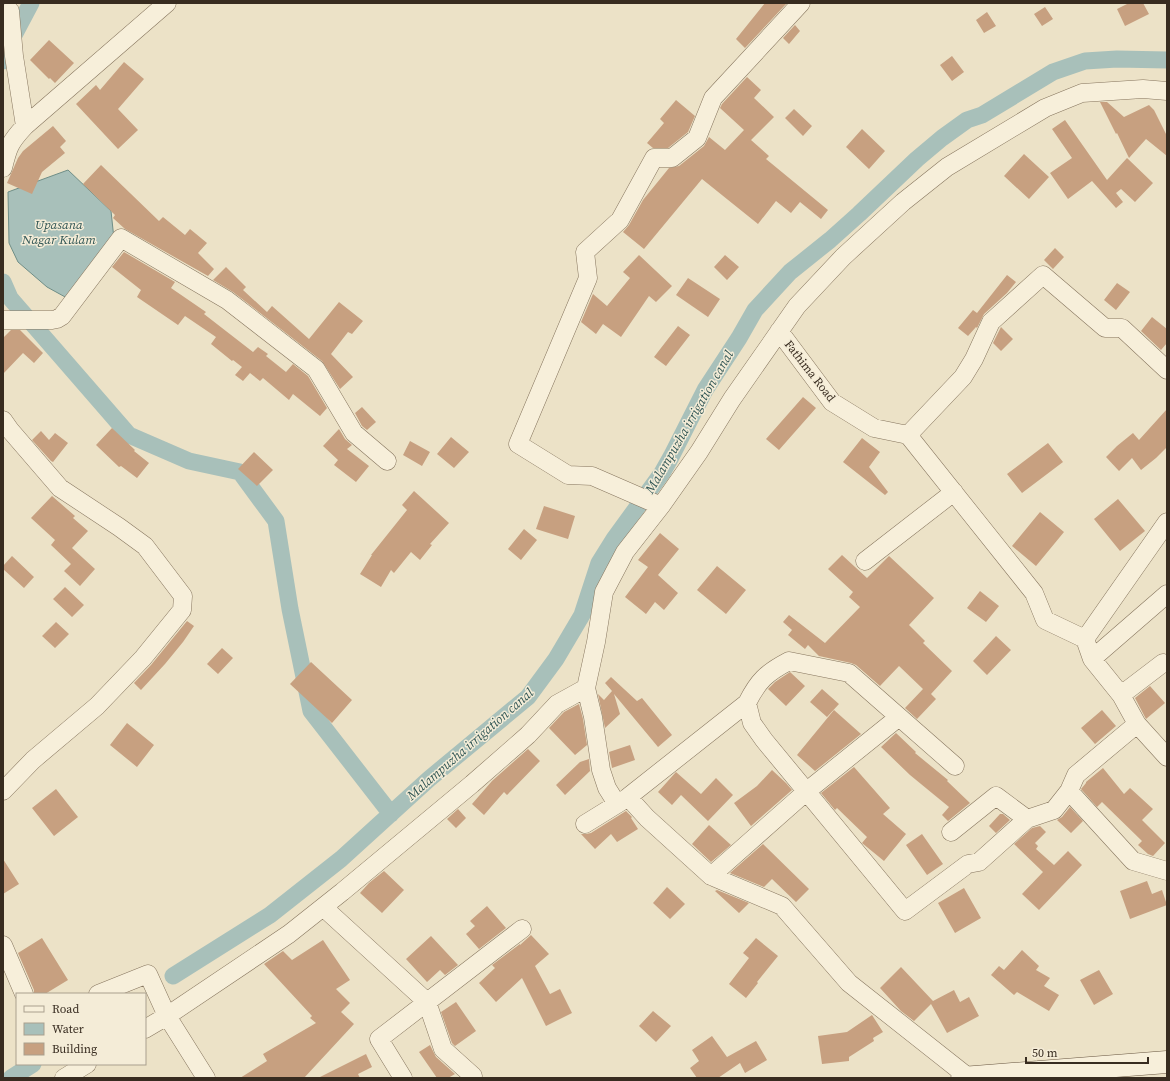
<svg xmlns="http://www.w3.org/2000/svg" width="1170" height="1081" font-family="'Source Serif 4',serif">
	<rect width="100%" height="100%" fill="#ece2c7"/>
	<!-- water -->
	<path fill="#a8c0ba" stroke="#6f8e87" d="M68 170 111 211 114 239 67 298 47 287 18 262 9 243 8 192Z"/>
	<g fill="none" stroke-linecap="round" stroke-linejoin="round">
		<!-- canal -->
		<path stroke="#a8c0ba" stroke-width="17" d="M3 61 4 54 31 3
			M3 282 10 298 129 435 189 461 240 472 276 521 290 609 311 711 391 814
			M173 976 270 915 341 859 429 779 528 697 556 659 582 615 599 563 614 539 662 473 671 457 705 390 739 338 755 310 790 272 830 240 859 214 917 159 942 138 967 120 982 115 1053 72 1085 61 1117 59 1167 60
			M11 1078 33 1064"/>
	</g>
	<!-- building -->
	<path fill="#c7a080" d="M765 3H787L745 48 736 39Z
		M1129 3H1143L1149 14 1125 26 1117 9Z
		M1045 7 1053 19 1042 26 1034 14Z
		M987 12 996 26 984 33 976 20Z
		M795 25 800 31 789 44 783 38Z
		M49 40 74 63 55 83 50 78 49 79 30 60Z
		M952 56 964 72 952 81 940 65Z
		M124 62 144 79 118 109 138 130 118 149 76 104 96 85 100 90Z
		M747 77 761 90 754 98 774 117 751 140 769 156 766 159 828 210 821 219 800 202 791 213 776 201 758 224 702 179 644 249 623 232 629 225 643 200 669 168 679 166 704 146 709 137 725 150 744 130 720 108 722 104Z
		M676 100 695 116 688 132 668 148H653L647 143 664 123 660 119Z
		M1100 102H1107L1124 117 1149 105 1154 110 1167 136V156L1146 139 1129 158 1117 133 1116 134Z
		M794 109 812 126 803 136 785 118Z
		M1065 120 1107 180 1127 158 1153 183 1135 202 1121 189 1116 193 1123 202 1116 208 1092 181 1068 199 1050 173 1072 158 1052 129Z
		M53 126 66 141 60 147 65 153 42 172 32 194 7 183 18 158 23 151Z
		M862 129 885 151 869 169 846 147Z
		M1024 154 1049 177 1029 199 1004 176Z
		M101 165 159 221 163 217 185 235 190 229 207 243 198 253 214 269 208 276 125 229 113 218 115 215 83 184Z
		M1055 248 1064 257 1053 269 1044 260Z
		M124 252 175 282 171 288 206 312 204 314 253 352 258 347 268 354 266 356 286 372 293 364 308 376 327 408 320 416 293 394 289 400 263 378 260 381 250 373 243 381 235 375 242 367 233 360 232 361 211 344 216 337 185 316 178 325 137 297 141 290 112 267Z
		M639 255 672 286 656 302 649 296 621 337 603 324 596 334 581 322 593 294 607 306 630 278 623 272Z
		M725 255 739 267 727 280 714 267Z
		M226 267 246 287 243 290 267 312 272 306 309 339 339 302 363 321 352 334 348 332 331 354 353 377 340 389 322 361 233 292 213 280Z
		M1007 275 1016 282 1007 293 984 314 977 328 976 327 968 336 958 328 973 310 977 313Z
		M688 278 720 299 708 317 676 295Z
		M1117 283 1130 292 1116 310 1104 300Z
		M1152 317 1167 329V343L1161 350 1141 331Z
		M678 326 690 335 666 366 654 357Z
		M1001 327 1013 339 1001 351 993 343Z
		M11 330H20L43 353 34 363 23 353 3 374V338Z
		M803 397 816 408 779 450 766 439Z
		M362 407 376 422 367 430 362 426 355 413Z
		M1167 409V447L1156 458 1141 470 1132 458 1119 471 1106 457 1117 446 1133 433 1139 440Z
		M112 428 135 450 134 451 149 463 137 478 121 466 119 467 96 445Z
		M339 429 345 439 352 445 347 449 369 466 356 482 334 465 338 460 323 446Z
		M41 431 49 440 55 433 68 443 53 462 51 461 32 440Z
		M451 437 469 452 454 468 437 454Z
		M862 438 880 452 869 467 888 492 885 495 843 462Z
		M410 441 430 452 422 466 403 455Z
		M1048 443 1063 462 1022 493 1007 474Z
		M254 452 273 470 257 486 238 469Z
		M414 491 449 523 430 544 432 545 420 560 411 552 394 573 391 570 381 587 360 574 372 555H371L407 510 402 505Z
		M52 496 75 516 73 518 88 531 72 548 95 569 80 586 64 571 71 564 51 545 55 540 31 518Z
		M1118 499 1145 531 1120 551 1094 519Z
		M544 506 575 516 568 539 536 529Z
		M1040 512 1064 532 1036 566 1012 546Z
		M524 529 537 540 521 560 508 549Z
		M660 533 679 549 658 575 678 593 664 610 655 602 646 614 625 597 648 567 638 560Z
		M842 555 867 578 889 556 934 598 909 625 925 641 923 643 952 671 931 694 936 699 917 719 905 708 923 689 899 666 880 686 856 665 851 663 819 656 808 645 805 649 788 635 792 630 783 622 789 615 825 643 860 607 849 597 853 592 828 569Z
		M12 556 34 577 24 588 3 569V566Z
		M717 566 746 590 726 614 697 590Z
		M65 587 84 605 72 617 53 599Z
		M980 591 999 606 986 622 967 608Z
		M187 621 194 626 183 642 165 664 141 690 134 683 151 665Z
		M56 622 69 634 55 648 42 636Z
		M996 636 1011 650 987 675 973 661Z
		M222 648 233 658 218 674 207 664Z
		M311 662 352 700 332 723 290 684Z
		M790 672 805 686 786 706 768 689 775 682Z
		M611 677 637 701 642 698 672 735 658 747 614 694 620 714 605 728 598 694 604 700 612 691 605 683Z
		M1150 686 1165 703 1146 719 1135 698Z
		M822 689 839 704 827 717 810 702Z
		M579 704 583 719 587 745 575 755 549 728 564 712Z
		M834 710 861 734 815 771 797 755Z
		M1102 710 1116 726 1095 744 1081 728Z
		M127 723 154 745 137 767 110 745Z
		M896 733 916 752 915 753 948 780 947 781 970 803 948 821 942 815 949 807 910 775 881 747Z
		M630 745 635 760 612 768 609 752Z
		M528 749 540 761 507 795 504 792 484 815 472 804 492 781Z
		M589 759 590 771 565 795 556 785 580 762Z
		M854 767 890 808 883 814 906 834 884 861 862 843 867 837 837 808 835 810 821 793Z
		M1103 768 1124 794 1130 788 1153 809 1142 820 1165 843 1153 856 1148 854 1138 845 1142 841 1102 802 1097 807 1081 789 1086 783V782Z
		M772 770 786 783 792 790 751 826 734 803 757 786Z
		M676 772 701 794 716 778 733 795 708 821 681 795 672 805 658 792Z
		M56 789 78 817 54 836 32 808Z
		M1070 807 1083 821 1071 833 1057 820 1062 817Z
		M458 809 466 818 456 828 447 819Z
		M626 811 632 817 631 818 638 829 617 842 611 834 595 849 581 834H586L591 833Z
		M1000 814H1003L1010 820 996 833 989 826Z
		M709 825 731 845 711 862 692 844Z
		M1040 826 1046 832 1035 843 1038 846 1036 849 1054 865 1068 851 1082 865 1039 910 1022 894 1043 872 1014 844 1032 828Z
		M922 834 943 864 927 875 906 845Z
		M763 844 809 889 796 902 772 879 764 887 730 873Z
		M3 859 19 884 3 894Z
		M384 871 404 890 382 913 360 893 369 883Z
		M1147 881 1152 894 1162 890 1167 905 1130 919 1120 891Z
		M667 887 685 904 670 919 653 903Z
		M964 888 981 918 955 933 938 903Z
		M717 890 749 903 739 913 715 891Z
		M487 906 506 928 479 949 466 934 475 926 470 921Z
		M531 935 549 954 535 966 550 994 560 989 572 1013 546 1026 522 978 496 1002 479 983 495 968 492 965 520 944V945Z
		M431 936 458 965 445 975 440 970 427 982 406 959Z
		M42 938 68 980 45 994H34V990L18 953Z
		M756 938 778 956 757 982 758 983 746 998 729 984 749 958 743 953Z
		M323 940 350 980 336 989 350 1003 341 1012 354 1024 304 1078H240L267 1061 263 1054 316 1023 310 1018 312 1016 264 964 283 951 292 960Z
		M1022 950 1039 966 1036 970 1050 978 1044 986 1059 995 1049 1011 1017 992 1014 995 991 975 999 966 1004 970Z
		M901 967 933 1001 954 990 960 1002 969 997 979 1016 947 1033 931 1004 914 1021 901 1011 880 988Z
		M1099 970 1113 994 1094 1005 1080 980Z
		M456 1002 476 1031 455 1046 452 1043 441 1012Z
		M653 1011 671 1026 656 1042 639 1026Z
		M872 1015 883 1032 873 1038 874 1041 849 1057V1061L822 1064 818 1036 847 1032Z
		M712 1036 727 1057 756 1041 767 1060 745 1073 740 1063 718 1078H697L690 1068 699 1061 692 1050Z
		M430 1045 436 1057 455 1074 448 1078H437L419 1052Z
		M366 1054 372 1067 358 1074 360 1078H318Z"/>
	<g fill="none" stroke-linecap="round" stroke-linejoin="round">
		<!-- minor casing -->
		<g stroke="#86755e" stroke-width="19">
			<path id="minor" d="M10 11 14 56 25 126
				M3 168C8 147 10 142 25 126L167 3
				M3 320H52L57 319 62 316 121 238 227 300 316 369 354 433 387 461
				M779 331 832 402 874 428 908 435
				M3 420 10 430 60 488 119 527 145 546 183 596 182 610 143 658 97 706 33 760 3 791
				M661 506 592 476 568 475 518 444 588 278 585 252 620 220 654 158H672L697 138 713 98 801 3
				M865 561 954 492
				M1085 639 1045 620 1034 593 908 435 963 377 974 359 991 322 1043 275 1105 328H1122L1167 370
				M1092 659 1085 639 1167 522
				M586 688 593 717 601 770 607 788 617 804
				M1121 695 1092 659 1167 594
				M747 703 628 797 647 818 711 876 782 906 849 983 968 1077
				M1137 724 1167 757
				M955 766 849 673 789 661C766 673 758 681 747 703L752 723 764 740 905 911 968 864 979 862 1027 819 1054 810 1069 791 1076 775 1137 724 1121 695 1163 663
				M1069 791 1133 861 1167 871
				M585 824 627 798
				M951 832 996 796 1027 819
				M711 876 807 791 899 717
				M323 907 427 1002 443 1049 473 1076
				M3 945 24 994
				M98 994 148 974 167 1016 206 1078
				M145 1029 167 1016 289 934 342 892 472 784 528 735 557 704 586 688 596 642 604 592 625 552 661 506 699 452 732 399 797 306 843 257 903 202 947 167 1045 108 1082 93 1143 89 1167 91
				M64 1078 87 1064
				M403 1078 379 1039 522 929"/>
		</g>
		<!-- secondary casing -->
		<g stroke="#685641" stroke-width="23">
			<path id="secondary" d="M962 1078 1167 1062"/>
		</g>
		<!-- minor -->
		<use href="#minor" stroke="#f7efda" stroke-width="18"/>
		<!-- secondary -->
		<use href="#secondary" stroke="#f7efda" stroke-width="22"/>
	</g>
	<g text-anchor="middle" dominant-baseline="central" stroke-width="3" stroke-linejoin="round" paint-order="stroke">
		<!-- street labels -->
		<g font-size="12" fill="#382c20" stroke="#f4ecd7">
			<text transform="translate(810 371) rotate(52)">Fathima Road</text>
		</g>
		<!-- water labels -->
		<g font-size="13" font-style="italic" fill="#315655" stroke="#f4ecd7">
			<text x="59" y="224">Upasana<tspan x="59" dy="15">Nagar Kulam</tspan></text>
			<text transform="translate(689 422) rotate(-60)">Malampuzha irrigation canal</text>
			<text transform="translate(470 744) rotate(-41)">Malampuzha irrigation canal</text>
		</g>
	</g>
	<!-- border -->
	<rect width="1170" height="1081" fill="none" stroke="#382c20" stroke-width="8"/>
	<!-- legend -->
	<rect x="16" y="993" width="130" height="72" fill="#f4ecd7" stroke="#a99f8e"/>
	<rect x="24" y="1006" width="20" height="6" fill="#f7efda" stroke="#a99f8e"/>
	<text x="52" y="1013" font-size="12" fill="#382c20">Road</text>
	<rect x="24" y="1023" width="20" height="12" fill="#a8c0ba" stroke="#a99f8e"/>
	<text x="52" y="1033" font-size="12" fill="#382c20">Water</text>
	<rect x="24" y="1043" width="20" height="12" fill="#c7a080" stroke="#a99f8e"/>
	<text x="52" y="1053" font-size="12" fill="#382c20">Building</text>
	<!-- scale -->
	<path d="M1026 1057v6h122v-6" fill="none" stroke="#382c20" stroke-width="2"/>
	<text x="1032" y="1057" font-size="12" fill="#382c20" stroke="#f4ecd7" stroke-width="3" paint-order="stroke">50 m</text>
</svg>
